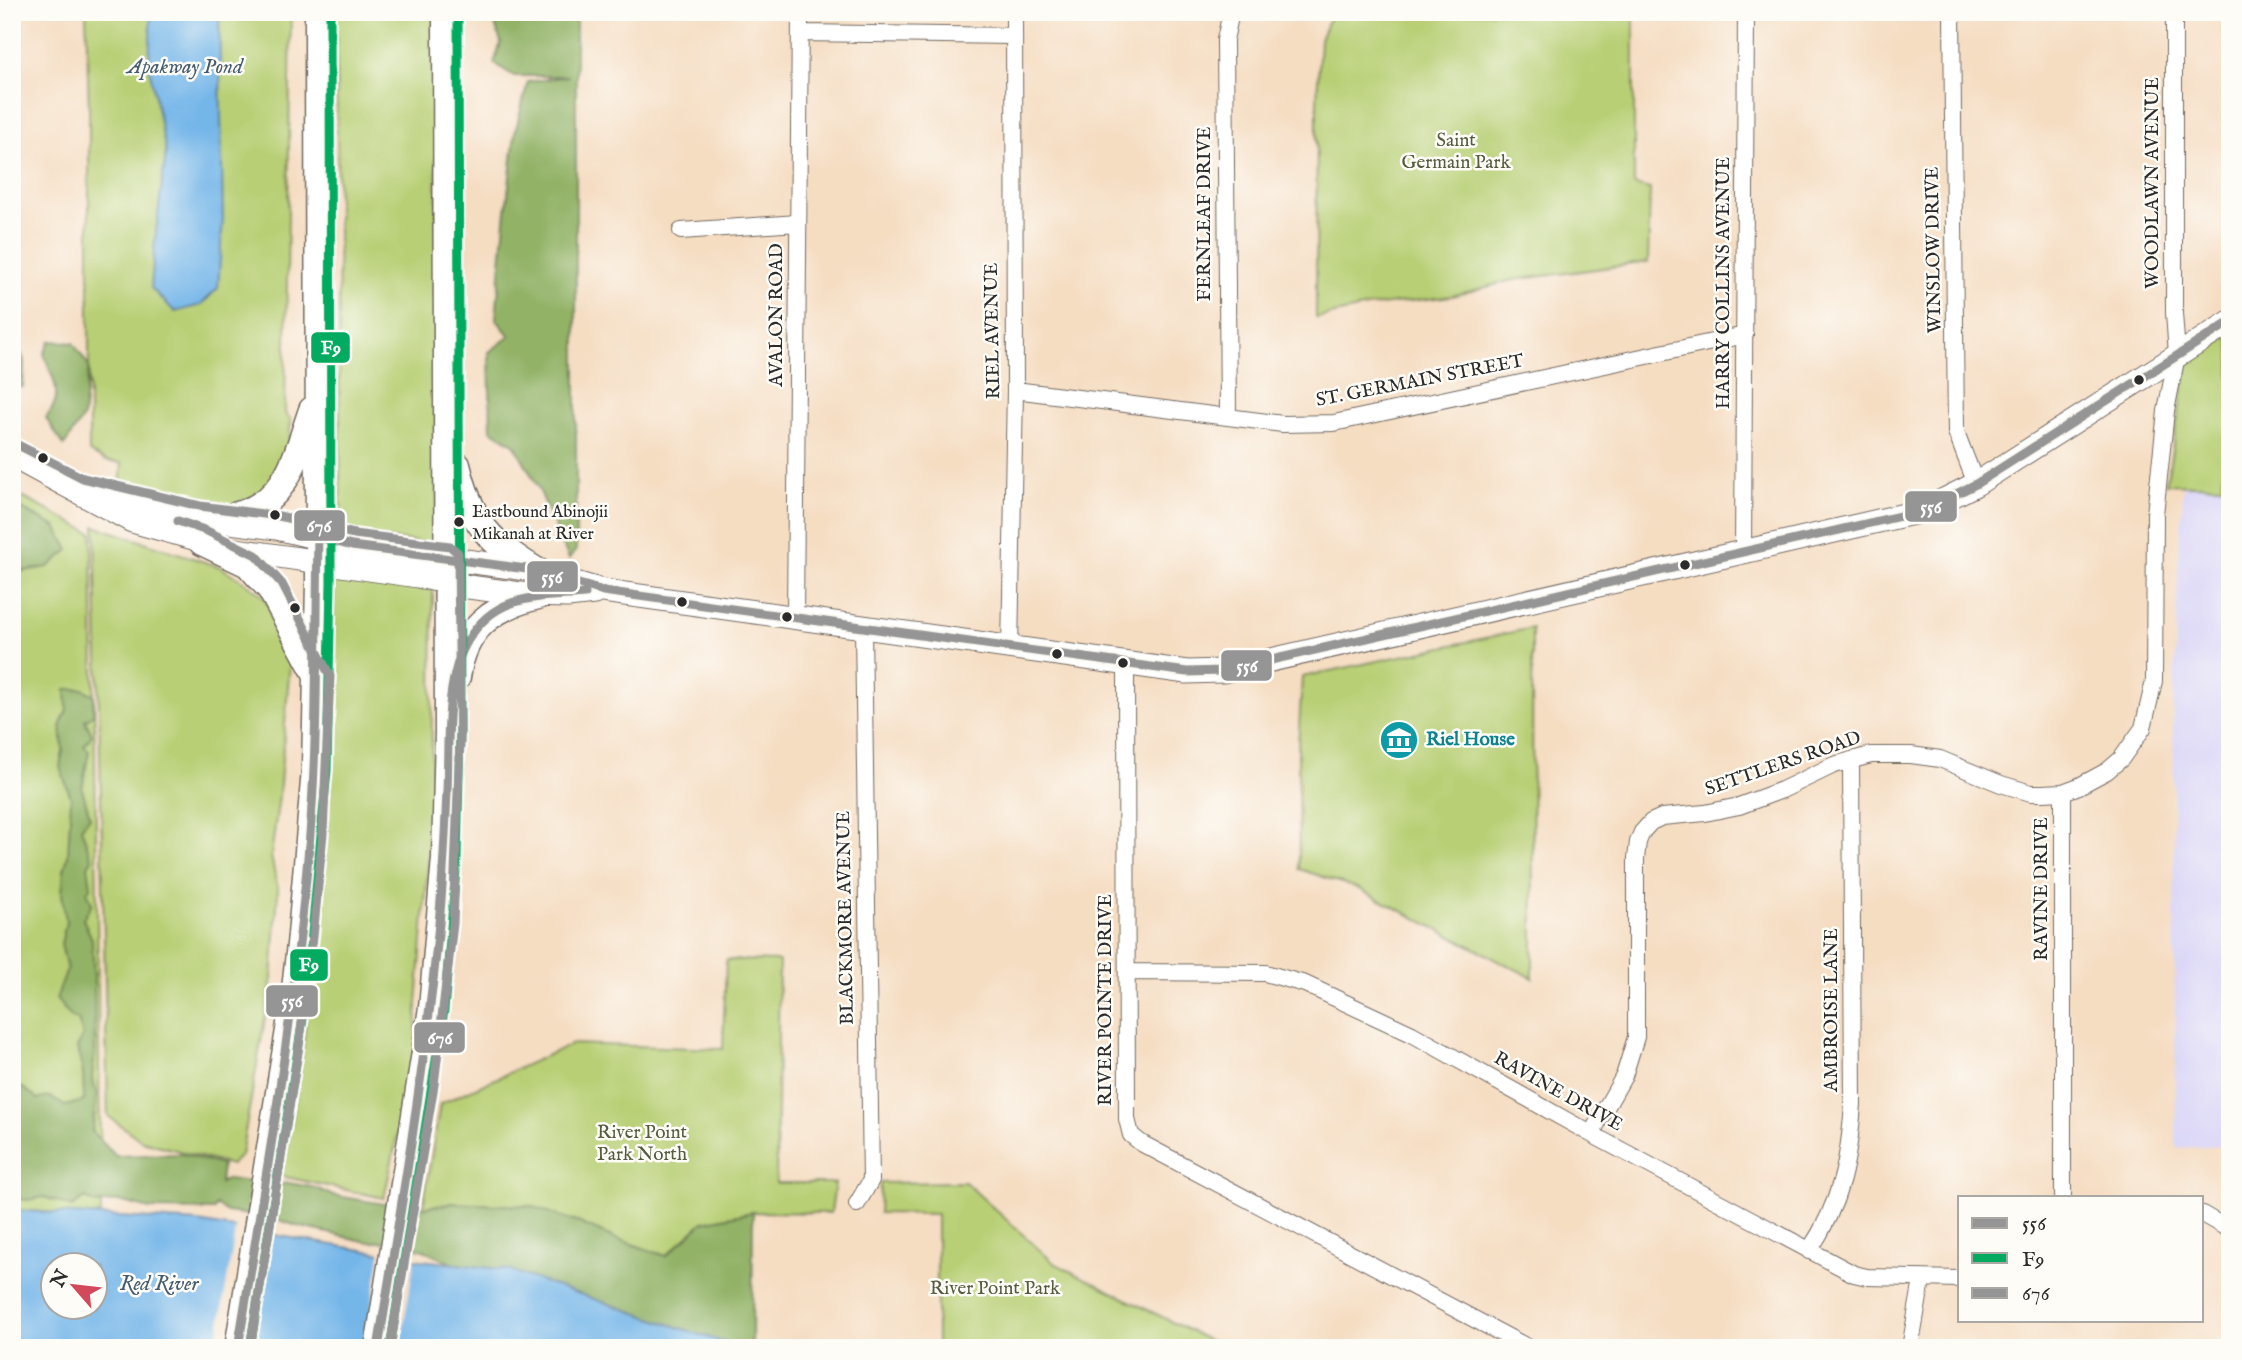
<svg xmlns="http://www.w3.org/2000/svg" width="2242" height="1360" font-family="'IM FELL English',serif">
	<rect width="100%" height="100%" fill="#fdfcf7"/>
	<filter id="ink" filterUnits="userSpaceOnUse"><feTurbulence type="fractalNoise" baseFrequency=".0143" numOctaves="2"/><feDisplacementMap in="SourceGraphic" scale="14" xChannelSelector="R" yChannelSelector="G"/><feConvolveMatrix kernelMatrix="1 2 1 2 8 2 1 2 1" color-interpolation-filters="sRGB"/></filter>
	<filter id="wash" filterUnits="userSpaceOnUse"><feTurbulence type="fractalNoise" baseFrequency=".00686" numOctaves="4" result="noise"/><feDisplacementMap in="SourceGraphic" scale="28" xChannelSelector="R" yChannelSelector="G"/><feGaussianBlur stdDeviation="1.57" result="paint"/><feColorMatrix in="noise" values="0 0 0 0 0 0 0 0 0 0 0 0 0 0 0 0 0 1.4 0 .05"/><feComposite in="paint" operator="in"/></filter>
	<g filter="url(#wash)">
		<rect width="100%" height="100%" fill="#f5ddc2"/>
		<!-- built -->
		<path fill="#dad6f7" d="M2230 357V1146L2176 1148 2173 714 2179 552 2191 382Z"/>
		<!-- green -->
		<path fill="#b8cf74" stroke="#727d50" stroke-width="2" d="M86 12H291L285 413 291 420 287 460 260 497 210 511 120 489 122 463 106 461 89 452V111Z
			M336 12H436L438 544 341 534Z
			M1332 12H1634V185L1650 189 1648 262 1513 280 1452 296 1372 306 1316 318 1317 102 1320 39Z
			M2230 336V436H2224L2223 486 2166 484 2187 366 2191 360Z
			M12 492 92 533 101 1216 12 1210Z
			M95 526 220 567 245 582 261 594 286 632 290 663 279 796 271 856 278 890 272 979 241 1155 231 1165 142 1141 108 1116Z
			M334 576 433 589 431 829 417 1003 416 1049 384 1198 281 1176 299 1080 317 924 332 765Z
			M1532 628 1533 978 1357 888 1299 869 1298 746 1302 677Z
			M726 960 779 961 776 1183H835L831 1213 753 1212 703 1222 666 1256 614 1238 453 1203 423 1207 440 1104 572 1044 723 1049Z
			M965 1182 1054 1263 1224 1348H937V1214L879 1213 880 1183Z"/>
		<!-- forest -->
		<path fill="#92b266" stroke="#5e6e48" stroke-width="2" d="M491 12H576V550L569 559 539 489 515 445 491 430 489 352 510 336 496 319 505 220 515 133 528 82 569 76H514L494 63 501 42Z
			M12 334 24 360 23 387 12 388Z
			M50 341 73 343 89 366 83 417 64 446 46 418C65 395 53 379 44 354Z
			M12 504 56 527 69 550 48 567 12 573Z
			M66 689H83L94 695 93 715 85 720 92 735 84 746 89 751 82 789 90 817 81 828 92 859 88 866 91 887 87 891 92 904 83 919 92 939 94 980 95 1051 92 1078 97 1094 92 1132 116 1156 182 1154 222 1165 220 1183 228 1179 275 1185 289 1183 316 1188 331 1195 413 1209 453 1203 531 1206 580 1223 614 1238 666 1256 703 1222 753 1212 752 1348H739L508 1270 453 1264 424 1250 390 1242H368L297 1226 273 1218 227 1212 216 1205 214 1210 150 1209 119 1201 96 1204 85 1198 72 1207 44 1197 27 1200 12 1198V1087L23 1088 38 1099 50 1097 65 1106 84 1101 83 1073 77 1048 83 1035 78 1020 71 1017 56 999 67 970 61 944 66 922 62 893 64 871 68 856 71 798 60 767 63 751 61 724 67 710Z"/>
		<!-- water -->
		<path fill="#75b6e9" stroke="#50708a" stroke-width="2" fill-rule="evenodd" d="M151 12H219L223 218 218 288 201 305 175 312 151 288 155 239 166 152 149 67Z
			M12 1210 198 1222 421 1260 508 1270 740 1348H12ZM52 1266H94V1308H52Z"/>
		<!-- pier -->
		<path fill="#f5ddc2" d="M236 1225 268 1231 249 1348H216Z
			M381 1250 415 1256 400 1348H365Z"/>
	</g>
	<g filter="url(#ink)">
		<g fill="none" stroke-linecap="round" stroke-linejoin="round">
			<!-- street casing -->
			<g stroke="#726960" stroke-width="18">
				<path id="street" d="M1952 12 1956 432 1976 484
					M801 33 1013 36
					M681 231 798 223
					M1015 390 1283 424 1334 423 1745 335
					M1228 415 1225 40 1231 12
					M1743 553 1746 12
					M795 618 800 12
					M1010 649 1015 390 1014 12
					M1126 665 1127 1119 1131 1135 1141 1143 1529 1348
					M1127 972 1265 973 1305 984 1412 1034 1591 1134 1854 1274 1867 1277 1960 1279
					M1591 1134 1624 1076 1636 1037V858L1638 842 1642 832 1651 822 1662 817 1705 813 1739 806 1782 790 1834 765 1871 755H1911L1940 759 2001 784 2031 793H2043L2063 792 2079 786 2107 771 2121 759 2143 728 2154 681 2155 514 2166 411 2177 355 2174 313V12
					M2063 1197V792
					M857 1204 871 1180 863 628
					M2202 1214 2230 1230
					M1809 1251C1841 1203 1849 1160 1853 1104L1851 760
					M1910 1348 1922 1280"/>
			</g>
			<!-- secondary casing -->
			<g stroke="#726960" stroke-width="25">
				<path id="secondary" d="M12 456 132 521 236 550 418 576 469 587 528 595 568 596 594 593
					M79 490 198 518 277 528 352 546 527 569 603 591 1187 672 1223 671 1922 511 1976 484 2230 322"/>
			</g>
			<!-- primary casing -->
			<g stroke="#726960" stroke-width="29">
				<path id="primary" d="M457 465C471 523 489 543 540 573
					M198 518C208 518 220 519 231 517 288 504 295 458 312 410
					M202 542 248 564 271 590 316 673
					M457 677C464 628 492 607 538 596
					M238 1348 294 999 301 935 315 769 319 582 318 12
					M378 1348 432 1008 445 858 448 731 446 12"/>
			</g>
			<!-- street -->
			<use href="#street" stroke="#fff" stroke-width="16"/>
			<!-- secondary -->
			<use href="#secondary" stroke="#fff" stroke-width="23"/>
			<!-- primary -->
			<use href="#primary" stroke="#fff" stroke-width="26"/>
			<!-- bus-1 casing -->
			<g stroke="#fdfcf7" stroke-width="14">
				<path id="bus-1" d="M238 1348C266 1177 296 1006 310 834 318 735 316 636 318 537L352 546 527 569 603 591 1187 672 1223 671 1922 511 1976 484 2230 322
					M378 1348C401 1210 424 1073 438 934 443 886 445 839 447 791 449 746 444 679 468 640 497 592 538 598 585 594"/>
			</g>
			<!-- bus-2 casing -->
			<g stroke="#fdfcf7" stroke-width="14">
				<path id="bus-2" d="M250 1348 306 1000 327 770 331 582 330 12
					M390 1348 444 1010 457 858 460 731 458 12"/>
			</g>
			<!-- bus-3 casing -->
			<g stroke="#fdfcf7" stroke-width="14">
				<path id="bus-3" d="M18 445 83 478 200 506 279 516 354 534 450 546 458 553 460 741 453 924 434 1085 390 1348
					M178 521 207 531 256 555 282 584 330 676 323 833 313 937 299 1046 250 1348"/>
			</g>
			<!-- bus-1 -->
			<use href="#bus-1" stroke="#959595" stroke-width="9"/>
			<!-- bus-2 -->
			<use href="#bus-2" stroke="#02ab5f" stroke-width="9"/>
			<!-- bus-3 -->
			<use href="#bus-3" stroke="#959595" stroke-width="9"/>
		</g>
	</g>
	<!-- icons -->
	<defs>
		<g id="museum-disc" transform="scale(2.0125)"><circle r="9.5" fill="#0f9aa8" stroke="#fdfcf7"/><path d="M0-6L6-3V-2H-6V-3ZM-5-1h2V3h-2ZM-1-1h2V3h-2ZM3-1h2V3H3ZM-6 4H6V6H-6Z" fill="#fff"/></g>
	</defs>
	<g fill-rule="evenodd">
		<use href="#museum-disc" x="1399" y="740"/>
	</g>
	<!-- markers -->
	<g fill="#2b2b2b" stroke="#fdfcf7" stroke-width="2.5">
		<circle cx="2139" cy="380" r="6"/>
		<circle cx="43" cy="458" r="6"/>
		<circle cx="275" cy="515" r="6"/>
		<circle cx="459" cy="522" r="6"/>
		<circle cx="1685" cy="565" r="6"/>
		<circle cx="682" cy="602" r="6"/>
		<circle cx="295" cy="608" r="6"/>
		<circle cx="787" cy="617" r="6"/>
		<circle cx="1057" cy="654" r="6"/>
		<circle cx="1123" cy="663" r="6"/>
	</g>
	<g text-anchor="middle" dominant-baseline="central" stroke-width="5" stroke-linejoin="round" paint-order="stroke">
		<!-- bus labels -->
		<g font-size="17" fill="#2b2b2b" stroke="#fdfcf7" text-anchor="start">
			<text x="472" y="512">Eastbound Abinojii<tspan x="472" dy="22">Mikanah at River</tspan></text>
		</g>
		<!-- park labels -->
		<g font-size="19" fill="#555c41" stroke="#fdfcf7">
			<text x="1456" y="141">Saint<tspan x="1456" dy="22">Germain Park</tspan></text>
			<text x="642" y="1133">River Point<tspan x="642" dy="22">Park North</tspan></text>
			<text x="995" y="1289">River Point Park</text>
		</g>
		<!-- street labels -->
		<g font-size="19" fill="#2b2b2b" stroke="#fdfcf7">
			<text transform="translate(2153 183) rotate(-90)">WOODLAWN AVENUE</text>
			<text transform="translate(1205 214) rotate(-90)">FERNLEAF DRIVE</text>
			<text transform="translate(1934 250) rotate(-91)">WINSLOW DRIVE</text>
			<text transform="translate(1724 283) rotate(-90)">HARRY COLLINS AVENUE</text>
			<text transform="translate(777 315) rotate(-90)">AVALON ROAD</text>
			<text transform="translate(993 331) rotate(-91)">RIEL AVENUE</text>
			<text transform="translate(1420 381) rotate(-11)">ST. GERMAIN STREET</text>
			<text transform="translate(1783 764) rotate(-19)">SETTLERS ROAD</text>
			<text transform="translate(2042 889) rotate(-90)">RAVINE DRIVE</text>
			<text transform="translate(846 918) rotate(-91)">BLACKMORE AVENUE</text>
			<text transform="translate(1106 1000) rotate(-90)">RIVER POINTE DRIVE</text>
			<text transform="translate(1832 1010) rotate(-90)">AMBROISE LANE</text>
			<text transform="translate(1558 1092) rotate(29)">RAVINE DRIVE</text>
		</g>
		<!-- culture labels -->
		<g font-size="19" font-weight="bold" fill="#0d838f" stroke="#fdfcf7" text-anchor="start">
			<text x="1426" y="740">Riel House</text>
		</g>
		<!-- water labels -->
		<g font-size="21" font-style="italic" fill="#455c6e" stroke="#fdfcf7">
			<text x="185" y="67">Apakway Pond</text>
			<text x="159" y="1284">Red River</text>
		</g>
	</g>
	<g stroke="#fdfcf7" stroke-width="2.5">
		<rect x="310" y="331" width="41" height="33" rx="7" fill="#02ab5f"/>
		<rect x="1904" y="490" width="54" height="33" rx="7" fill="#959595"/>
		<rect x="293" y="509" width="53" height="33" rx="7" fill="#959595"/>
		<rect x="526" y="560" width="53" height="33" rx="7" fill="#959595"/>
		<rect x="1220" y="649" width="53" height="33" rx="7" fill="#959595"/>
		<rect x="289" y="948" width="40" height="34" rx="7" fill="#02ab5f"/>
		<rect x="265" y="984" width="54" height="34" rx="7" fill="#959595"/>
		<rect x="413" y="1021" width="53" height="33" rx="7" fill="#959595"/>
	</g>
	<g font-size="19" text-anchor="middle" font-weight="bold" fill="#fff">
		<text x="331" y="354">F9</text>
		<text x="1931" y="513">556</text>
		<text x="319" y="532">676</text>
		<text x="552" y="583">556</text>
		<text x="1247" y="672">556</text>
		<text x="309" y="971">F9</text>
		<text x="292" y="1007">556</text>
		<text x="440" y="1044">676</text>
	</g>
	<!-- margin -->
	<rect width="2242" height="1360" fill="none" stroke="#fdfcf7" stroke-width="42"/>
	<!-- legend -->
	<rect x="1958" y="1196" width="245" height="126" fill="#fdfcf7" stroke="#a9a8a5" stroke-width="2"/>
	<rect x="1972" y="1218" width="35" height="10" fill="#959595" stroke="#a9a8a5" stroke-width="2"/>
	<text x="2022" y="1230" font-size="21" fill="#2b2b2b">556</text>
	<rect x="1972" y="1253" width="35" height="10" fill="#02ab5f" stroke="#a9a8a5" stroke-width="2"/>
	<text x="2022" y="1266" font-size="21" fill="#2b2b2b">F9</text>
	<rect x="1972" y="1288" width="35" height="10" fill="#959595" stroke="#a9a8a5" stroke-width="2"/>
	<text x="2022" y="1300" font-size="21" fill="#2b2b2b">676</text>
	<!-- north arrow -->
	<g transform="translate(74 1286) rotate(298)"><circle r="33" fill="#fdfcf7" stroke="#a9a8a5" stroke-width="2"/>
	<path d="M0-5L12 26L0 18L-12 26Z" fill="#d1495b"/>
	<text y="-10" font-size="19" font-weight="bold" text-anchor="middle" fill="#2b2b2b">N</text>
	</g>
</svg>
